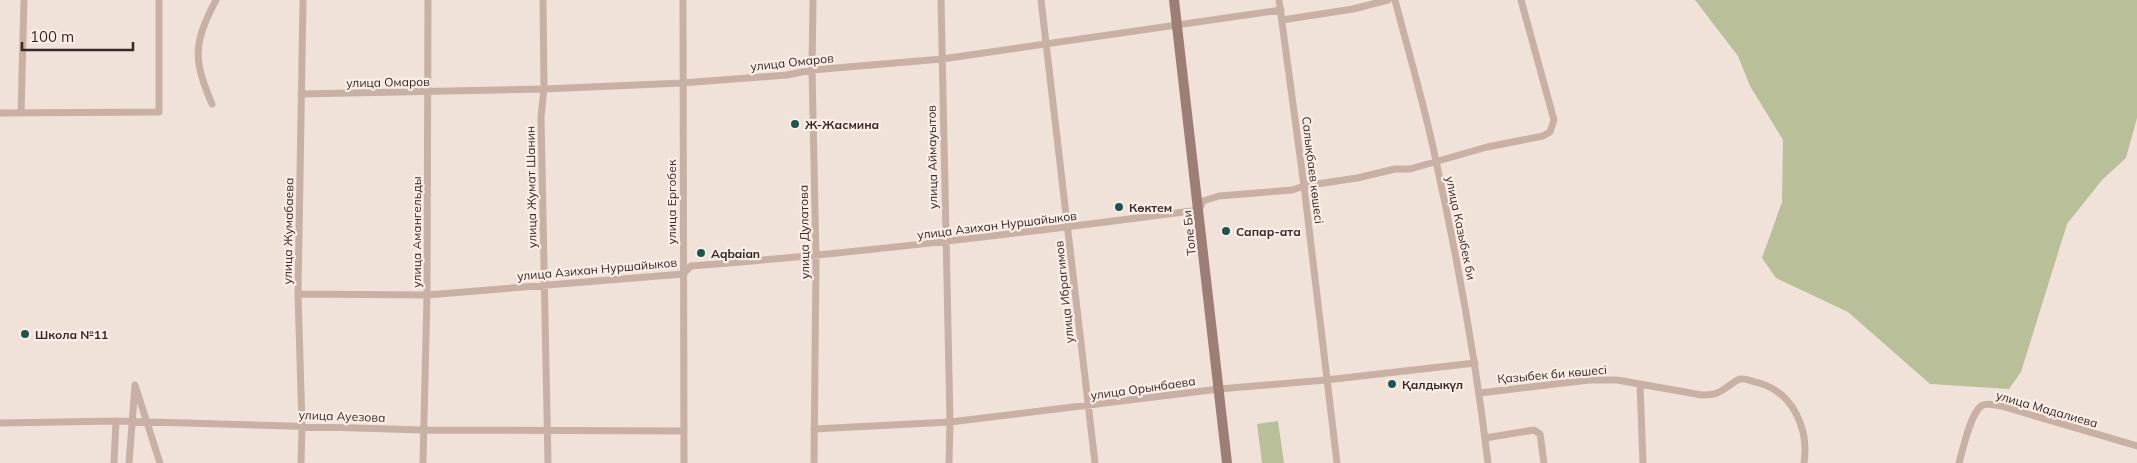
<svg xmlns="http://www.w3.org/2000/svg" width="2137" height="463" font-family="Mulish,sans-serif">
	<rect width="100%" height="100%" fill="#f1e2d9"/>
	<!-- green -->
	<path fill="#b9c099" d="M1695 0H2137V118L2126 158 2102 180 2067 224 2021 372 2009 389 1930 384 1848 312 1776 278 1762 258 1782 202 1783 140 1750 86 1738 56Z
		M1278 421 1284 463H1262L1257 424Z"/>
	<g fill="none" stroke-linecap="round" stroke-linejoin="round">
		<!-- minor -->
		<path stroke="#c9b0a5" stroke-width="7" d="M543 0 544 89 541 117 548 463
			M683 0 684 463
			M813 0 812 70 816 257 814 463
			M941 0 950 422 949 463
			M1041 0 1095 463
			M1279 0 1304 186 1337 463
			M1395 0C1409 54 1425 107 1436 161 1458 261 1476 361 1488 463
			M1282 20 1353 9 1388 0
			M301 94 544 89 682 83 787 75 812 70 942 59 1281 10
			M212 104C193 59 193 44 216 0
			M0 113 159 112V0
			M21 113 24 0
			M298 294 427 295 683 274 691 266C861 253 1030 232 1199 210L1203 201 1219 196 1292 190 1304 186 1357 178 1395 169H1410L1487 147 1543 136 1550 132 1554 120 1521 0
			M1640 385 1643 463
			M1480 393 1589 380H1617L1702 395C1706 395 1712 395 1717 393 1725 390 1732 382 1740 379 1746 378 1753 382 1759 383 1794 393 1809 430 1804 463
			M0 423 116 421 423 430 684 431
			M814 429 950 422 1219 389 1326 380 1475 363
			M1485 438 1534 430 1540 434 1544 463
			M114 463 116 421
			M129 463 135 385 160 463
			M301 463 302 425 298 294 303 0
			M423 463 427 295 428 0
			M1959 463C1963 449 1970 415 1981 406 1987 402 1999 406 2005 407L2137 446"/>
		<!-- secondary -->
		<path stroke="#9c7e76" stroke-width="10" d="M1174 0 1227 463"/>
	</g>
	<!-- markers -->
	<g fill="#1c5650" stroke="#f9ede5" stroke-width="2">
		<circle cx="795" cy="124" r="5"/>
		<circle cx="1119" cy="207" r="5"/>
		<circle cx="1226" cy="231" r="5"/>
		<circle cx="701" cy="253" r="5"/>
		<circle cx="25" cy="334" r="5"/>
		<circle cx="1392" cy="384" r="5"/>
	</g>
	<g text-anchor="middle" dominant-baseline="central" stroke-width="4.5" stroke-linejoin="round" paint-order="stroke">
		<!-- street labels -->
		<g font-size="12" fill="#352826" stroke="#f9ede5">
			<text transform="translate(792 62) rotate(-6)">улица Омаров</text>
			<text transform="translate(388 82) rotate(-1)">улица Омаров</text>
			<text transform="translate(932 157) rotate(-91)">улица Аймауытов</text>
			<text transform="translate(1313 170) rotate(83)">Салықбаев көшесі</text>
			<text transform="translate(531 187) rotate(-91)">улица Жумат Шанин</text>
			<text transform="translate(671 202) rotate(-90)">улица Ергобек</text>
			<text transform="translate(997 225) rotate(-7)">улица Азихан Нуршайыков</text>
			<text transform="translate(1461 228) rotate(78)">улица Казыбек би</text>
			<text transform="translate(288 231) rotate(-89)">улица Жумабаева</text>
			<text transform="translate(416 232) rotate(-90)">улица Амангельды</text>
			<text transform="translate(804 232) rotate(-91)">улица Дулатова</text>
			<text transform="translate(1189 233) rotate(-96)">Толе Би</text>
			<text transform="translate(597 269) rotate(-5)">улица Азихан Нуршайыков</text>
			<text transform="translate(1064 292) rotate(-96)">улица Ибрагимов</text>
			<text transform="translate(1552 374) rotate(-5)">Қазыбек би көшесі</text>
			<text transform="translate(1143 388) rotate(-8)">улица Орынбаева</text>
			<text transform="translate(2047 409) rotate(16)">улица Мадалиева</text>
			<text transform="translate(342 416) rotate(2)">улица Ауезова</text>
		</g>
		<!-- poi labels -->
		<g font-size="12" font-weight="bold" fill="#352826" stroke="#f9ede5" text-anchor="start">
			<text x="805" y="124">Ж-Жасмина</text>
			<text x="1129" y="207">Көктем</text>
			<text x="1236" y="231">Сапар-ата</text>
			<text x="711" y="253">Aqbaian</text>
			<text x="35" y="334">Школа №11</text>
			<text x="1402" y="384">Қалдыкүл</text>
		</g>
	</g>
	<!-- scale -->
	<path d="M22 42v8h111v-8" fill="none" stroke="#352826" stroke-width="2.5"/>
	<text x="30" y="42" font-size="15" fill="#352826" stroke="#f9ede5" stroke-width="4" paint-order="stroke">100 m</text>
</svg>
